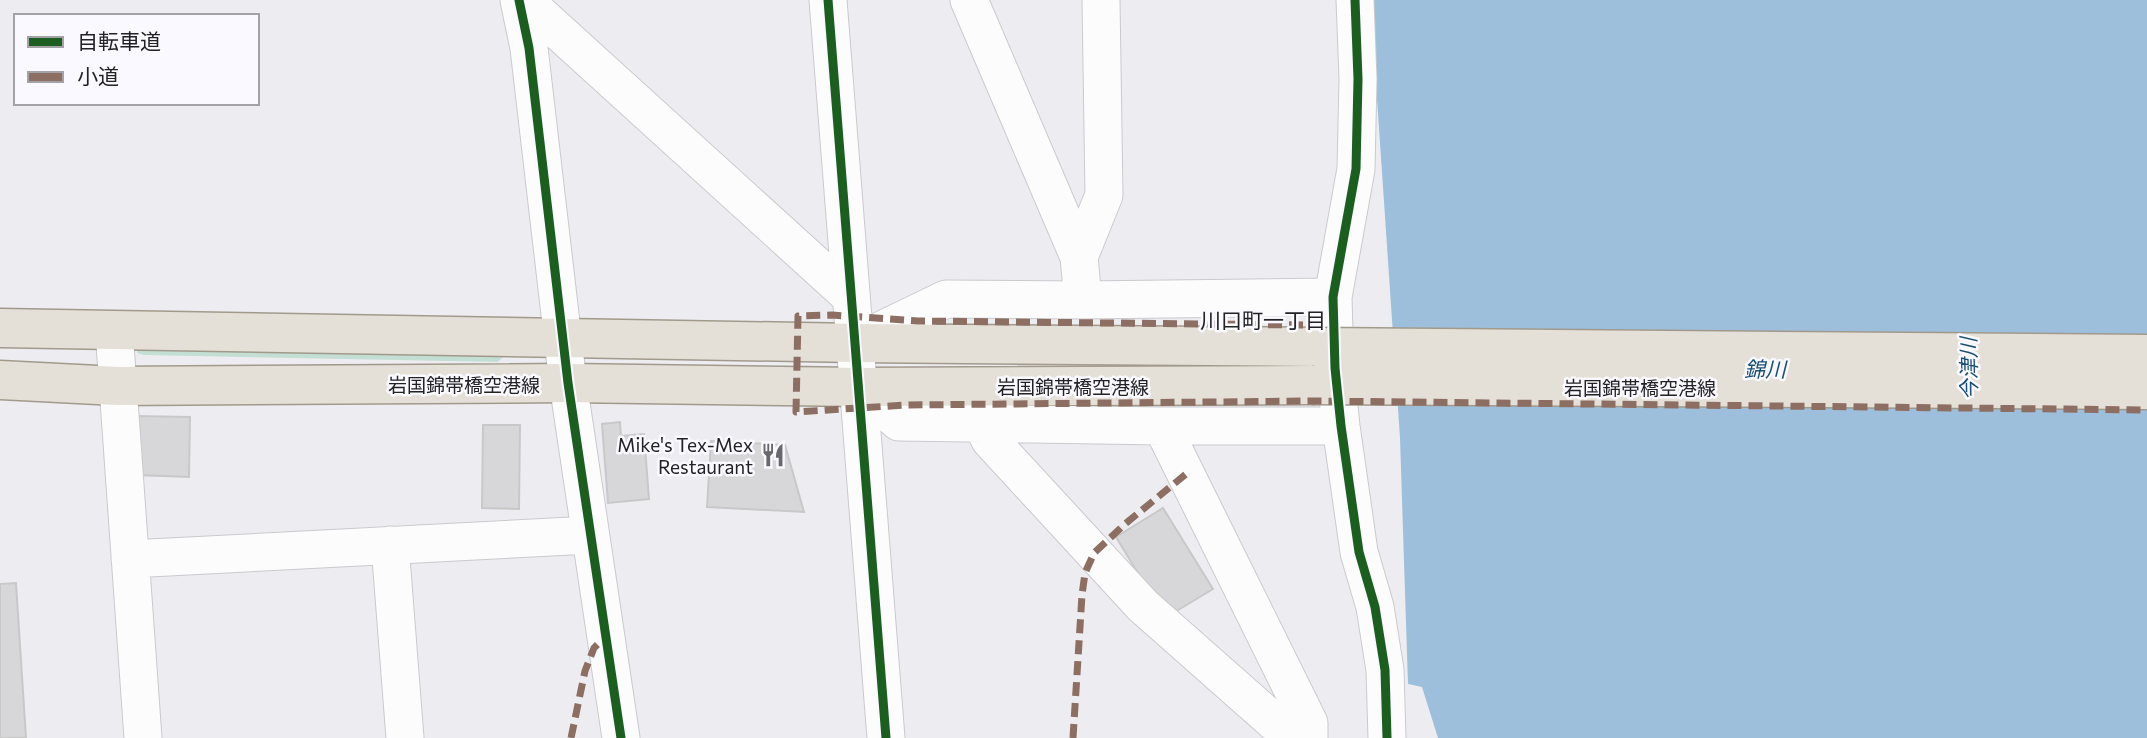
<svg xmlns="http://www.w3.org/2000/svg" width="2147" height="738" font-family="Commissioner,'Noto Sans JP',sans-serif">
	<rect width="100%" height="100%" fill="#ededf1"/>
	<!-- green -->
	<path fill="#c3ded3" d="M137 347 503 349 504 356 498 362 144 355 137 353Z"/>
	<!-- water -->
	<path fill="#9dbfdb" d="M1373 0H2147V738H1438L1422 687 1408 684 1400 438 1375 69Z"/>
	<!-- building -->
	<path fill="#d7d6d8" stroke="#c9c8c9" stroke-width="2" d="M136 416 190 417 189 477 135 475Z
		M620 422 621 436 644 434 649 499 608 503 602 424Z
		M483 425H520L519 509 482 508Z
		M711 441 785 445 804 512 707 507Z
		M1163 508 1213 589 1165 618 1116 537Z
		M16 583 26 738H0V584Z"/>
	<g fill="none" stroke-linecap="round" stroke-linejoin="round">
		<!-- minor casing -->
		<g stroke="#cacace" stroke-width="39">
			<path id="minor" d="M519 0 529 48 568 383 621 738
				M524 0 851 297
				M828 0 886 738
				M969 0 1079 257 1083 300
				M1355 0 1358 79 1356 169 1333 297 1335 368 1341 426 1359 552 1375 607 1385 670 1387 738
				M1079 257 1104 195 1101 0
				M114 330 143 738
				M855 343 946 299 1083 300 1333 297
				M859 387 899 422 1162 426H1341
				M982 424 990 440 1143 606 1280 727 1295 738
				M1162 426 1309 723V738
				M390 545 405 738
				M130 559 590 535"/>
		</g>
		<!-- major casing -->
		<g stroke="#a19a8c" stroke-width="41">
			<path id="major" d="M0 328 855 343 1316 347
				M0 380 117 386 568 383 859 387 1312 385"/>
		</g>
		<!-- minor -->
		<use href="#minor" stroke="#fcfcfd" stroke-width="37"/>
		<!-- major -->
		<use href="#major" stroke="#e4dfd7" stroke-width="38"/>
		<!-- major-bridge casing -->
		<g stroke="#a19a8c" stroke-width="41" stroke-linecap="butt">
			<path id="major-bridge" d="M1316 347 2147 354
				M1312 385 2147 390"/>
		</g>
		<!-- major-bridge -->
		<use href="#major-bridge" stroke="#e4dfd7" stroke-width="38"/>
		<!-- quiet -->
		<path stroke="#8d6e63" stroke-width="7" stroke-dasharray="14 7" stroke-linecap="butt" d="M1303 325 918 321 832 315 798 316 796 412 906 405 1313 401 2147 410
			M571 738 585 671 594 648 606 636
			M1073 738 1082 595 1085 573 1094 553 1125 524 1186 474"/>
		<!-- cycleway casing -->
		<g stroke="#f9f9ff" stroke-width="13">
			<path id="cycleway" d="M519 0 529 48 568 383 621 738
				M828 0 886 738
				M1355 0 1358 79 1356 169 1333 297 1335 368 1341 426 1359 552 1375 607 1385 670 1387 738"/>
		</g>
		<!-- cycleway -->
		<use href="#cycleway" stroke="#1b5e20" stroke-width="9"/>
	</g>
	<!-- icons -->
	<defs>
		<g id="restaurant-bare" transform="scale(1.89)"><path d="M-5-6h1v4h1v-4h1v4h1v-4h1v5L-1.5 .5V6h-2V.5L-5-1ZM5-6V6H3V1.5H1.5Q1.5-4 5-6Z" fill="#69686c" stroke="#f9f9ff" stroke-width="2.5" paint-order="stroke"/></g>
	</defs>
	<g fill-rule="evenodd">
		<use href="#restaurant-bare" x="773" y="455"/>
	</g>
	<g text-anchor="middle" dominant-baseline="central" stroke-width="5" stroke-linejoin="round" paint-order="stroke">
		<!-- street labels -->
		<g font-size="19" fill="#222124" stroke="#f9f9ff">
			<text x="464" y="384">岩国錦帯橋空港線</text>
			<text x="1073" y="386">岩国錦帯橋空港線</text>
			<text x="1640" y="387">岩国錦帯橋空港線</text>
		</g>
		<!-- poi labels -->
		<g font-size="19" fill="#222124" stroke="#f9f9ff" text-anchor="end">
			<text x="753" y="444">Mike's Tex-Mex<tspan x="753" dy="22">Restaurant</tspan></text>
		</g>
		<!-- neighbourhood labels -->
		<g font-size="21" fill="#222124" stroke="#f9f9ff">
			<text x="1263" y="319">川口町一丁目</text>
		</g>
		<!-- water labels -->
		<g font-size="21" font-style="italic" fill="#194f75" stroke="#f9f9ff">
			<text x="1765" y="368">錦川</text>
			<text transform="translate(1968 369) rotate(-91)">今津川</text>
		</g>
	</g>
	<!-- legend -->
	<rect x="14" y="14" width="245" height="91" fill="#f9f9ff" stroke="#a3a3a7" stroke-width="2"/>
	<rect x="28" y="37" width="35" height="10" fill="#1b5e20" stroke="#a3a3a7" stroke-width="2"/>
	<text x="77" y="49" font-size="21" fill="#222124">自転車道</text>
	<rect x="28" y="72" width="35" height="10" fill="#8d6e63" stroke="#a3a3a7" stroke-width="2"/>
	<text x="77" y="84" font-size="21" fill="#222124">小道</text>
</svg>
